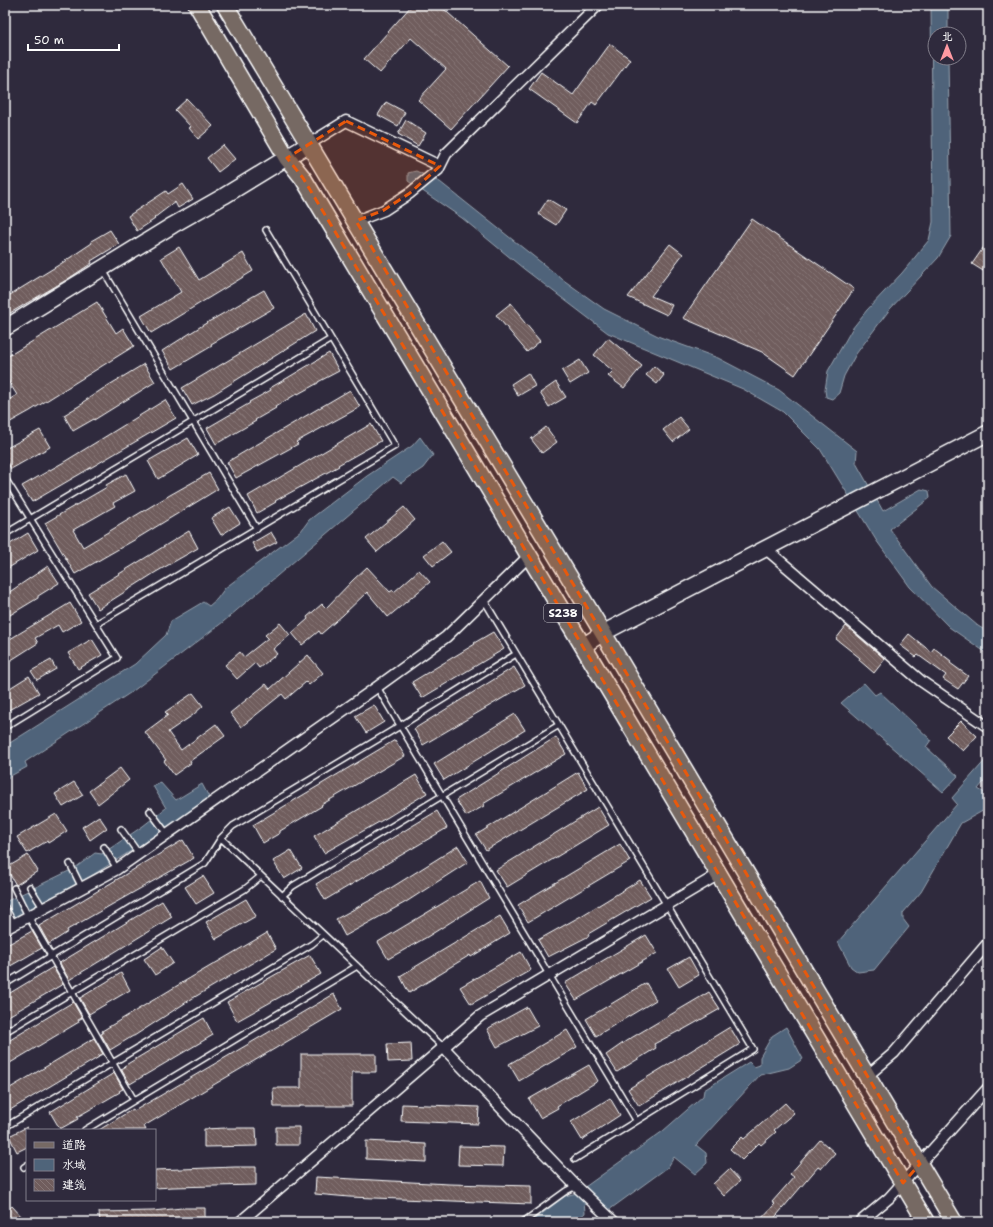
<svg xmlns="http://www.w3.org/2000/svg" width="993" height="1227" font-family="'Shantell Sans','LXGW WenKai TC',sans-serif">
	<defs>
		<pattern id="building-back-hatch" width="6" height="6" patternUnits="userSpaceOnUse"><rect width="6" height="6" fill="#705d5d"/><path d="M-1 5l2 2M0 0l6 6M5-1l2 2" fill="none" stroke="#857575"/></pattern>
	</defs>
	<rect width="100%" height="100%" fill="#2f2a3d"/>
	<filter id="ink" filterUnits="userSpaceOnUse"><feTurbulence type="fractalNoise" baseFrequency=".025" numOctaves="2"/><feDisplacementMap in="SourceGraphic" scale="8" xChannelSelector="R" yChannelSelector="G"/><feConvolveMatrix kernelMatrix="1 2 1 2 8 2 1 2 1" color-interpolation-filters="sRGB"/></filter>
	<g filter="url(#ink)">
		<!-- water -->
		<path fill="#4f647a" stroke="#95a2af" d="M931 5H948V34H935V58H948L951 236 938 258 890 309 856 354 844 376 839 393 832 399 826 397 825 390 828 371 852 329 867 310 902 273 929 240 933 222Z
			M416 171 440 182 562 279 604 309 660 337 718 358 779 390 857 451 856 463 883 511 921 489 929 491 930 498 890 529 932 587 978 626 988 632V654L949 627 910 587 876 540 820 449 783 412 743 389 608 333 524 269 462 218 408 181V173Z
			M420 437 433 455 423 468 401 483 393 477 223 622 133 691 25 762 27 767 5 779V746L135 664 166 635 171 621 203 602 209 606 217 599 225 588 301 531 309 520 367 476 412 446Z
			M864 683 875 695 880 692 931 740 926 747 958 776 943 792 841 703Z
			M988 757V777L978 789 988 795V808L961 823 921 892 903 913V919L909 927 874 970 858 972 851 967 838 942 957 804 952 798Z
			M160 782 176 800 202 784 209 797 169 827 91 876 5 922V902L75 868 95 853 102 854 143 826 166 808 153 786Z
			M786 1027 803 1059 789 1068 760 1075 696 1145 706 1153 707 1163 695 1174 674 1157 668 1167 609 1210 585 1187 663 1131 703 1096 704 1090 749 1062 754 1067 760 1065V1057L772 1036Z
			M577 1193 584 1200 585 1213 574 1222H531L565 1196Z"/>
		<!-- building -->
		<path fill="url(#building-back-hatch)" stroke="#fff" d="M412 5H439L508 66 451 129 418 100 446 69 411 38 380 73 364 59Z
			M610 44 630 59 596 105 592 102 577 123 529 89 541 72 573 95Z
			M187 99 213 126 198 139 189 128 191 127 175 110Z
			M386 102 405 112 398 126 378 115Z
			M406 120 426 133 418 146 398 134Z
			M223 145 235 159 218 172 207 158Z
			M183 184 193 199 178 208 175 202 154 218 155 219 137 231 128 216 166 191 168 194Z
			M548 199 566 210 556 225 538 214Z
			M752 219 854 289 795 375 762 352 683 318Z
			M110 230 119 244 91 261 92 263 68 279 5 316V298L62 263 92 243 91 241Z
			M988 241V274L972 264Z
			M670 244 683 254 651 296 672 305 667 315 628 297Z
			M179 247 199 280 243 253 253 271 151 333 141 316 181 292 161 258Z
			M264 290 274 308 211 344 212 346 173 369 162 351 203 325Z
			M97 302 116 333 123 328 134 346 30 411 5 425V402L17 395 5 376V358Z
			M511 303 521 315 520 317 540 341 527 352 496 315Z
			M306 314 315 331 214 394 192 405 182 388Z
			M608 338 642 366 624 388 608 376 613 371 594 355Z
			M329 353 339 371 318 382V383L298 394V393L275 407 276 408 255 420 256 421 216 444 207 428 250 403 249 402 271 390 270 388 289 377Z
			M580 360 588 373 570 384 562 371Z
			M144 364 155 382 94 420V419L73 431 64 415 84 403 83 402 104 388Z
			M654 366 664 375 657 384 646 375Z
			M528 373 535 386 518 396 511 384Z
			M556 382 566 397 549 407 540 393Z
			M350 390 360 407 296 442 298 444 236 478 227 462Z
			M165 400 176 418 32 502 22 486 64 462Z
			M679 417 689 429 673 442 663 430Z
			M371 424 381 441 338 465 339 466 275 501 276 502 257 513 248 496Z
			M546 427 557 442 542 453 531 439Z
			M40 430 50 447 11 469 5 458V449Z
			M188 438 198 455 158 479 148 461Z
			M209 473 218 489 136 539 75 574 45 523 107 487 106 485 126 474 135 491 113 503 115 506 73 530 83 547 170 495Z
			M230 507 240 523 221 535 211 518Z
			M404 507 415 520 377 552 366 539Z
			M189 531 198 548 156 572 98 609 88 593Z
			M271 532 277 542 257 552 252 543Z
			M28 533 38 550 5 570V547Z
			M442 541 451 552 433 566 424 555Z
			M48 566 59 583 38 596V598L5 618V595Z
			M367 567 390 592 393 590 394 592 419 570 430 582 388 617 367 592 343 615 321 634 319 631 302 645 292 633 308 619 307 617 322 604 326 608 353 580Z
			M70 603 81 621 62 632 58 625 35 638 38 643 5 664V642Z
			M280 623 290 635 273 649 277 654 259 668 255 663 237 679 225 665 240 652 244 657 268 638 265 635Z
			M846 626 885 659 874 673 859 660 860 658 836 639Z
			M493 632 504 649 422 698 412 682 475 644 474 643Z
			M909 634 931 652 934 648 951 661 950 663 968 676 958 689 943 679 946 675 918 655 916 657 900 645Z
			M92 639 102 655 78 669 68 653Z
			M308 655 323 673 309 685 306 682 286 699 282 694 241 727 230 713 266 684 270 689Z
			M51 660 56 669 37 680 31 671Z
			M514 667 525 685 423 745 414 729Z
			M29 676 39 693 5 712V691Z
			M193 693 203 706 193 715 168 732 181 750 216 724 225 736 190 761 191 763 174 775 164 761 166 760 145 732 168 715 165 712Z
			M374 705 384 722 366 733 355 716Z
			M515 714 525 730 444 780 434 764Z
			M961 721 977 736 963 751 946 736Z
			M556 737 566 754 483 804 484 806 466 816 456 800Z
			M395 740 405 756 321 805 322 806 280 831V833L263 843 253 825Z
			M120 768 129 780 98 804 89 791Z
			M578 772 588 789 486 850 476 835Z
			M416 775 427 793 388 817 324 853 314 836Z
			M74 782 83 795 63 807 55 794Z
			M598 807 609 825 507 887 496 870Z
			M437 811 447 828 325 900 316 884Z
			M56 814 67 831 48 843 47 841 27 853 17 837Z
			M99 816 107 828 90 840 82 827Z
			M183 840 194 858 67 930 68 932 49 944 39 926Z
			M620 844 630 861 528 922 518 905Z
			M458 846 468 862 406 902 345 936 336 919 378 896Z
			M291 850 302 868 284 879 273 861Z
			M28 855 38 871 16 885 6 868Z
			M203 876 214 893 196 904 185 887Z
			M640 880 651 897 588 934 589 936 548 957 538 940 581 916Z
			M480 881 489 898 427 937 388 959 378 942Z
			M246 899 256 916 216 939 206 922Z
			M162 901 172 917 69 980 60 963 61 962Z
			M500 916 510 933 471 957 470 955 447 969V970L409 993 400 976Z
			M32 931 42 948 5 969V946Z
			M267 933 276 949 193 998 134 1036H133L110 1050 101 1034 103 1033 102 1031 185 981Z
			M646 935 657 953 576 1000 565 983Z
			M162 947 173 963 155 975 144 959Z
			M521 952 531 970 471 1004 460 987Z
			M310 955 321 974 237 1021 227 1002Z
			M689 957 699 975 679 987 668 969Z
			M53 967 63 984 5 1018V996Z
			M121 973 130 990 89 1014 80 998Z
			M646 983 656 1000 596 1036 586 1019Z
			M709 992 720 1009 679 1032V1031L654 1044 656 1048 617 1072 606 1055 626 1041Z
			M334 994 342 1009 144 1126 146 1130H99L133 1109 134 1111Z
			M73 1002 82 1018 78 1020 79 1022 5 1066V1043Z
			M527 1007 538 1026 497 1047 487 1029Z
			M204 1018 213 1035 130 1084 121 1069 125 1067 124 1066Z
			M730 1027 740 1044 639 1106 628 1089Z
			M567 1030 577 1047 519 1081 509 1064Z
			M94 1038 103 1054 98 1056 99 1057 5 1113V1091Z
			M411 1043 412 1061 388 1062 387 1044Z
			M301 1054H376V1072H352V1106H299V1107H274L273 1088H301Z
			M589 1065 598 1081 557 1106 558 1108 540 1118 529 1099Z
			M114 1073 123 1089 119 1091 120 1092 77 1117 78 1119 60 1129 50 1112Z
			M610 1098 620 1115 582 1140 571 1122Z
			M785 1103 794 1113 774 1130 776 1132 761 1145 759 1143 742 1160 730 1149 742 1137 744 1139Z
			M402 1104 479 1107 478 1124 401 1121Z
			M27 1127V1147L17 1152 9 1136Z
			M276 1127H299V1145H276Z
			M226 1128H256L257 1146 204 1147V1129Z
			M820 1140 835 1153 821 1169 818 1167 771 1222H758L775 1204 772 1202 794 1177 790 1174Z
			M366 1141 426 1144V1162L366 1159Z
			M459 1146 504 1147 503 1166 458 1165Z
			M235 1167H256V1185L173 1187 155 1188V1170Z
			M729 1169 740 1181 724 1196 713 1184Z
			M316 1177 449 1184 531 1186V1204L349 1197 315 1194Z
			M12 1206 22 1217 16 1222H5V1212Z
			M182 1208H205V1222H100L99 1212 153 1211Z"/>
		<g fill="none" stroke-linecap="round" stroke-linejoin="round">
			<!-- lane casing -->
			<g stroke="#fff" stroke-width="8">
				<path id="lane" d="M103 270 257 529
					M5 478 117 658 5 727
					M5 534 331 339
					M484 600 753 1049 575 1159
					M96 624 395 446 266 230
					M377 687 636 1120
					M150 811 167 834
					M121 829 139 854
					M221 838 443 1047
					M104 847 117 869
					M70 864 82 888
					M30 887 43 908
					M14 888 28 916 134 1100
					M282 896 293 886 559 725
					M5 907 14 924
					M5 984 205 863 221 838 233 826 400 726 516 654
					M5 1032 245 889 261 876
					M5 1127 312 944 323 935
					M85 1130 357 966
					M24 1167 27 1165
					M523 1222 566 1191 576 1186"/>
			</g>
			<!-- street casing -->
			<g stroke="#fff" stroke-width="13">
				<path id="street" d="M309 144 346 121 440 166
					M356 221 384 210 410 193 438 170 446 154 598 5
					M766 549 921 681 988 727
					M5 929 117 869 377 687 446 637 529 556
					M443 1047 576 1186 614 1222
					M867 1076 894 1053 988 943
					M240 1222 480 1016 719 874
					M860 1222 889 1198 988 1088"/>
			</g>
			<!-- secondary casing -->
			<g stroke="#fff" stroke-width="18">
				<path id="secondary" d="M5 328 173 225 224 196 309 144
					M583 646 603 633 988 433"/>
			</g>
			<!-- primary casing -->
			<g stroke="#fff" stroke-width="19">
				<path id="primary" d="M197 5 287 158 303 178 583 646 926 1222
					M225 5 603 633 954 1222"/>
			</g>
			<!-- lane -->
			<use href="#lane" stroke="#2f2a3d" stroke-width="5"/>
			<!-- street -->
			<use href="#street" stroke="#2f2a3d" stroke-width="10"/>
			<!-- secondary -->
			<use href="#secondary" stroke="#2f2a3d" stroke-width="15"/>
			<!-- primary -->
			<use href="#primary" stroke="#766964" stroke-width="16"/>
		</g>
	</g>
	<!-- marked area -->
	<path fill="#e8590c" fill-opacity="0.2" stroke="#e8590c" stroke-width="3" stroke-dasharray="8 5" stroke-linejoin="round" d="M346 121 440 166 410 193 384 210 356 221 920 1164 903 1183 303 178 287 158Z"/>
	<g text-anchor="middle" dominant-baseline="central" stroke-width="3" stroke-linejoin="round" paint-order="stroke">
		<!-- shield labels -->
		<rect fill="#2f2a3d" stroke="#c1bfc5" stroke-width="1" x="544" y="604" width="38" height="18" rx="3"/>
		<g font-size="11" font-weight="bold" fill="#fff">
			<text x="563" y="613">S238</text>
		</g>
	</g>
	<!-- margin -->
	<rect width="993" height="1227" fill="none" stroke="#2f2a3d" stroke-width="20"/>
	<rect x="10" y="10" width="973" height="1207" fill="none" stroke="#fff" stroke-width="1.5" filter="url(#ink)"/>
	<!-- legend -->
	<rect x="26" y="1129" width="130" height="72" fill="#2f2a3d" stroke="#827f8b"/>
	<rect x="34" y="1142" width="20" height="6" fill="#766964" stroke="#827f8b"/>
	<text x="62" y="1149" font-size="12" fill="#ffffff">道路</text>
	<rect x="34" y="1159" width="20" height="12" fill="#4f647a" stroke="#827f8b"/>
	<text x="62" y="1169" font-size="12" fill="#ffffff">水域</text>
	<rect x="34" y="1179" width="20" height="12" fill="url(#building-back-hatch)" stroke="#827f8b"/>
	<text x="62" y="1189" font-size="12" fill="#ffffff">建筑</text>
	<!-- north arrow -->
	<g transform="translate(947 46)"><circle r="19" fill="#2f2a3d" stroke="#827f8b"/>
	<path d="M0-3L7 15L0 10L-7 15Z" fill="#ff9aa2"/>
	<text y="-6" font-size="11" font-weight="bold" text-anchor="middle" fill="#ffffff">北</text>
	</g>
	<!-- scale -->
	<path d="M28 44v6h91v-6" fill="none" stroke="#ffffff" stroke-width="2"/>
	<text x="34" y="44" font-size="12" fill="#ffffff" stroke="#2f2a3d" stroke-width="3" paint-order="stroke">50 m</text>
</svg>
